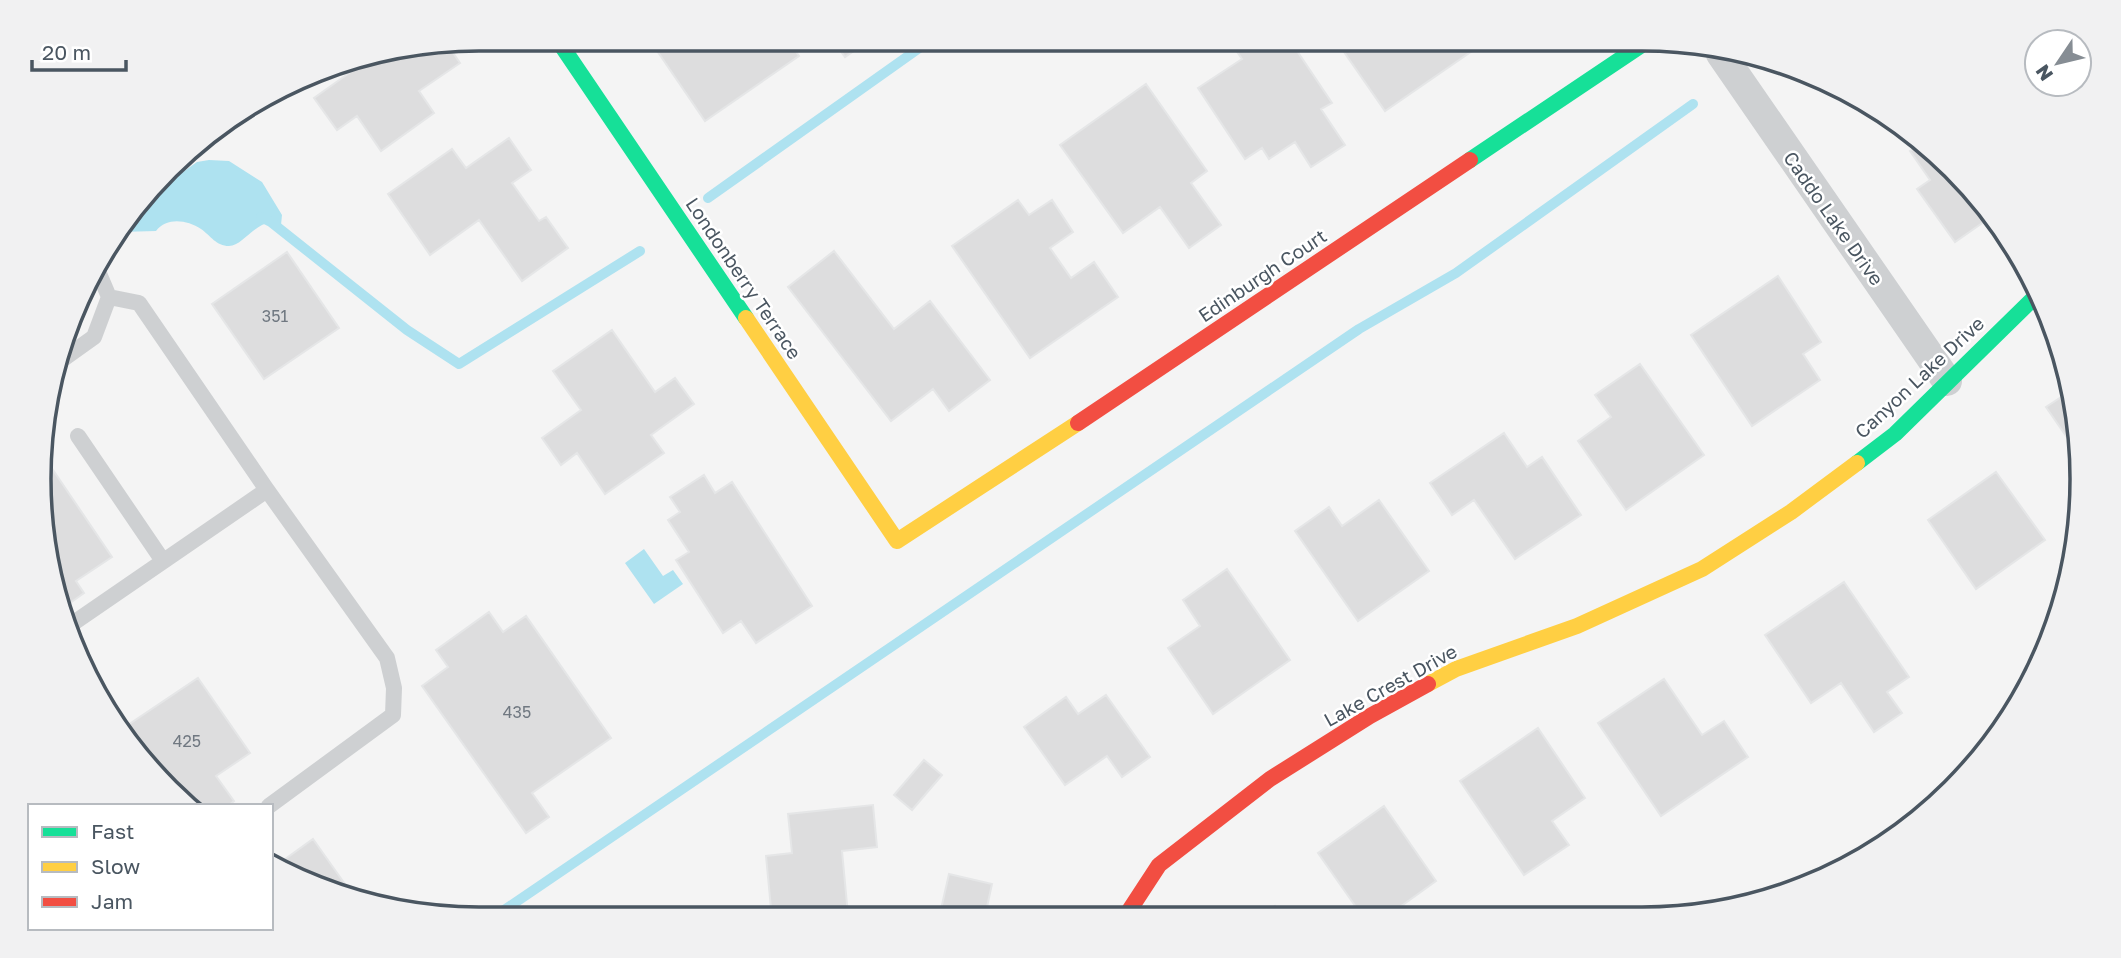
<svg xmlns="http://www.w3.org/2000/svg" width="2121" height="958" font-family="'Golos Text',sans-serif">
	<rect width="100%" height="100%" fill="#f4f4f4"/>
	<!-- water -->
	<path fill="#aee2f0" d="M209 160 229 161 262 182 282 215 281 225 277 226 271 222C253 225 242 246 229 246 216 246 211 236 201 229 187 220 167 217 156 231L120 232 164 177 183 172 197 162Z
		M644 549 663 576 673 570 683 584 654 604 625 563Z"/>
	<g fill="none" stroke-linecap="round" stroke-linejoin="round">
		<!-- stream -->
		<path stroke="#aee2f0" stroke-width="10" d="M708 198 932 39
			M261 217 271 222 407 330 459 364 640 251
			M491 919 1359 329 1456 273 1693 104"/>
	</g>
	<!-- building -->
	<path fill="#ddddde" stroke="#e5e6e7" stroke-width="2" d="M649 39H787L799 56 705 121Z
		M832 39H871L845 57Z
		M1238 39H1289L1332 103 1321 109 1345 145 1311 167 1295 142 1269 159 1262 148 1245 159 1198 88 1242 59 1231 43Z
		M1335 39H1467L1475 49 1385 111Z
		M447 44 460 63 419 91 434 113 381 151 357 116 337 130 314 98 359 66 354 59Z
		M1146 84 1207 171 1191 183 1221 225 1189 248 1160 207 1123 233 1060 145Z
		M509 138 531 170 512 183 539 221 546 217 568 248 522 281 479 220 430 255 388 194 452 149 466 168Z
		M1920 145 1953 167 1988 219 1955 242 1917 189 1930 180 1910 151Z
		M1018 200 1029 215 1052 200 1073 232 1050 248 1071 278 1094 262 1118 297 1030 358 952 246Z
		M834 251 894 329 930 301 990 380 949 411 933 389 891 421 788 287Z
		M287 252 339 328 264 379 212 304Z
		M1778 276 1821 342 1803 354 1820 380 1752 426 1691 335Z
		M612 330 655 392 675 378 694 404 651 435 664 453 605 494 577 453 561 465 542 438 581 410 553 371Z
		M1640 364 1704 455 1626 510 1578 441 1611 417 1595 395Z
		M2066 394 2077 452 2046 407Z
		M1504 433 1527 467 1542 457 1581 515 1515 559 1474 500 1452 515 1430 483Z
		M49 464 112 557 76 581 84 593 66 606 42 537 45 468Z
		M1996 472 2045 540 1976 589 1928 520Z
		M704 475 715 493 732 482 812 606 756 643 741 621 723 633 676 560 689 552 668 520 680 512 670 497Z
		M1379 500 1429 571 1358 621 1295 531 1329 507 1342 526Z
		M1227 569 1290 660 1213 714 1168 648 1200 626 1183 600Z
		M1844 582 1909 677 1887 692 1902 713 1874 732 1841 683 1811 703 1765 635Z
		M489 612 503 632 526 616 611 738 532 793 549 817 526 833 422 686 448 667 436 650Z
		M198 678 250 753 216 776 234 801 228 806H185L122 729Z
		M1664 679 1702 735 1724 721 1748 757 1661 816 1598 723Z
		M1106 695 1150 757 1122 777 1107 756 1065 785 1024 727 1066 697 1078 714Z
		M1538 728 1585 798 1552 821 1569 845 1524 875 1460 781Z
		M924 760 942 775 912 810 894 795Z
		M873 805 877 847 842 851 848 915 815 918 772 919 766 856 792 853 788 814Z
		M1384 806 1436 881 1386 917H1363L1318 853Z
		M313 839 352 894 311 886 277 865Z
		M949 874 992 884 987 907 1023 915 1022 918H939Z
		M1275 906 1283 917H1259Z"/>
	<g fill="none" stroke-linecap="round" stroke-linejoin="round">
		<!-- lane -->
		<path stroke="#ced0d2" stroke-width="16" d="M109 297 139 303 267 490
			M59 362 94 337 109 297 95 264
			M78 436 163 561
			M72 624 267 490 387 658 394 688 393 715 269 806"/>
		<!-- street -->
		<path stroke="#ced0d2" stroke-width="30" d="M1721 54 1947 381"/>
		<!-- fast -->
		<path stroke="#16e098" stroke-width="16" d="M557 39 746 318
			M1470 160 1649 40
			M1857 463 1895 434 2038 294"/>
		<!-- slow -->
		<path stroke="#ffcf43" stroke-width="16" d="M746 318 897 541 1078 423
			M1428 684 1456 669 1577 626 1702 569 1791 512 1857 463"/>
		<!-- jam -->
		<path stroke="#f24e42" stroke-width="16" d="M1078 423 1470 160
			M1125 917 1159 865 1270 779 1370 716 1428 684"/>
	</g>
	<g text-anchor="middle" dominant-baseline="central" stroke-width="5" stroke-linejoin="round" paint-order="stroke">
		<!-- number labels -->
		<g font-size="16" fill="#707881">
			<text x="275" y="316">351</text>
			<text x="517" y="712">435</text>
			<text x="187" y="741">425</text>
		</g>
		<!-- street labels -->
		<g font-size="19" fill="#4a5661" stroke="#fff">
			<text transform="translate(1834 218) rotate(55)">Caddo Lake Drive</text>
			<text transform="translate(1262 275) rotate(-34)">Edinburgh Court</text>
			<text transform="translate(744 278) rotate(56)">Londonberry Terrace</text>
			<text transform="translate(1919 377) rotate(-43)">Canyon Lake Drive</text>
			<text transform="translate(1390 685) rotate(-29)">Lake Crest Drive</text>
		</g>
	</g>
	<!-- crop -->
	<path d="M0 0H2121V958H0ZM479 51H1642A428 428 0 0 1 2070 479V479A428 428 0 0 1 1642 907H479A428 428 0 0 1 51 479V479A428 428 0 0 1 479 51Z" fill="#f1f1f2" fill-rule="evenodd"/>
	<path fill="none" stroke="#4a5661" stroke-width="3.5" d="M479 51H1642A428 428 0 0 1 2070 479V479A428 428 0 0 1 1642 907H479A428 428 0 0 1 51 479V479A428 428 0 0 1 479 51Z"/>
	<!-- legend -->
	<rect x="28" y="804" width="245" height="126" fill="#ffffff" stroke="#b7bbc0" stroke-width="2"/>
	<rect x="42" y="827" width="35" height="10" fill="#16e098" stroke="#b7bbc0" stroke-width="2"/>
	<text x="91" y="839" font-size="21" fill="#4a5661">Fast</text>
	<rect x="42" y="862" width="35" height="10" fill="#ffcf43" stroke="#b7bbc0" stroke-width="2"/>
	<text x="91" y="874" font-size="21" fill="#4a5661">Slow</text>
	<rect x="42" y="897" width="35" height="10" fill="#f24e42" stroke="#b7bbc0" stroke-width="2"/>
	<text x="91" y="909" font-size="21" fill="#4a5661">Jam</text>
	<!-- north arrow -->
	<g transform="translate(2058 63) rotate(235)"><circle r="33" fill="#ffffff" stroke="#b7bbc0" stroke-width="2"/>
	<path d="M0-5L12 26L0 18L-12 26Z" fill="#868d94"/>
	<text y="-10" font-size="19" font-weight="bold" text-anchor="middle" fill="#4a5661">N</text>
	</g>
	<!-- scale -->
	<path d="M32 60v10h94v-10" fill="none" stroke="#4a5661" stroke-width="3.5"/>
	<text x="42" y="60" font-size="21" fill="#4a5661" stroke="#ffffff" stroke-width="5" paint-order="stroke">20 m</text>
</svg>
